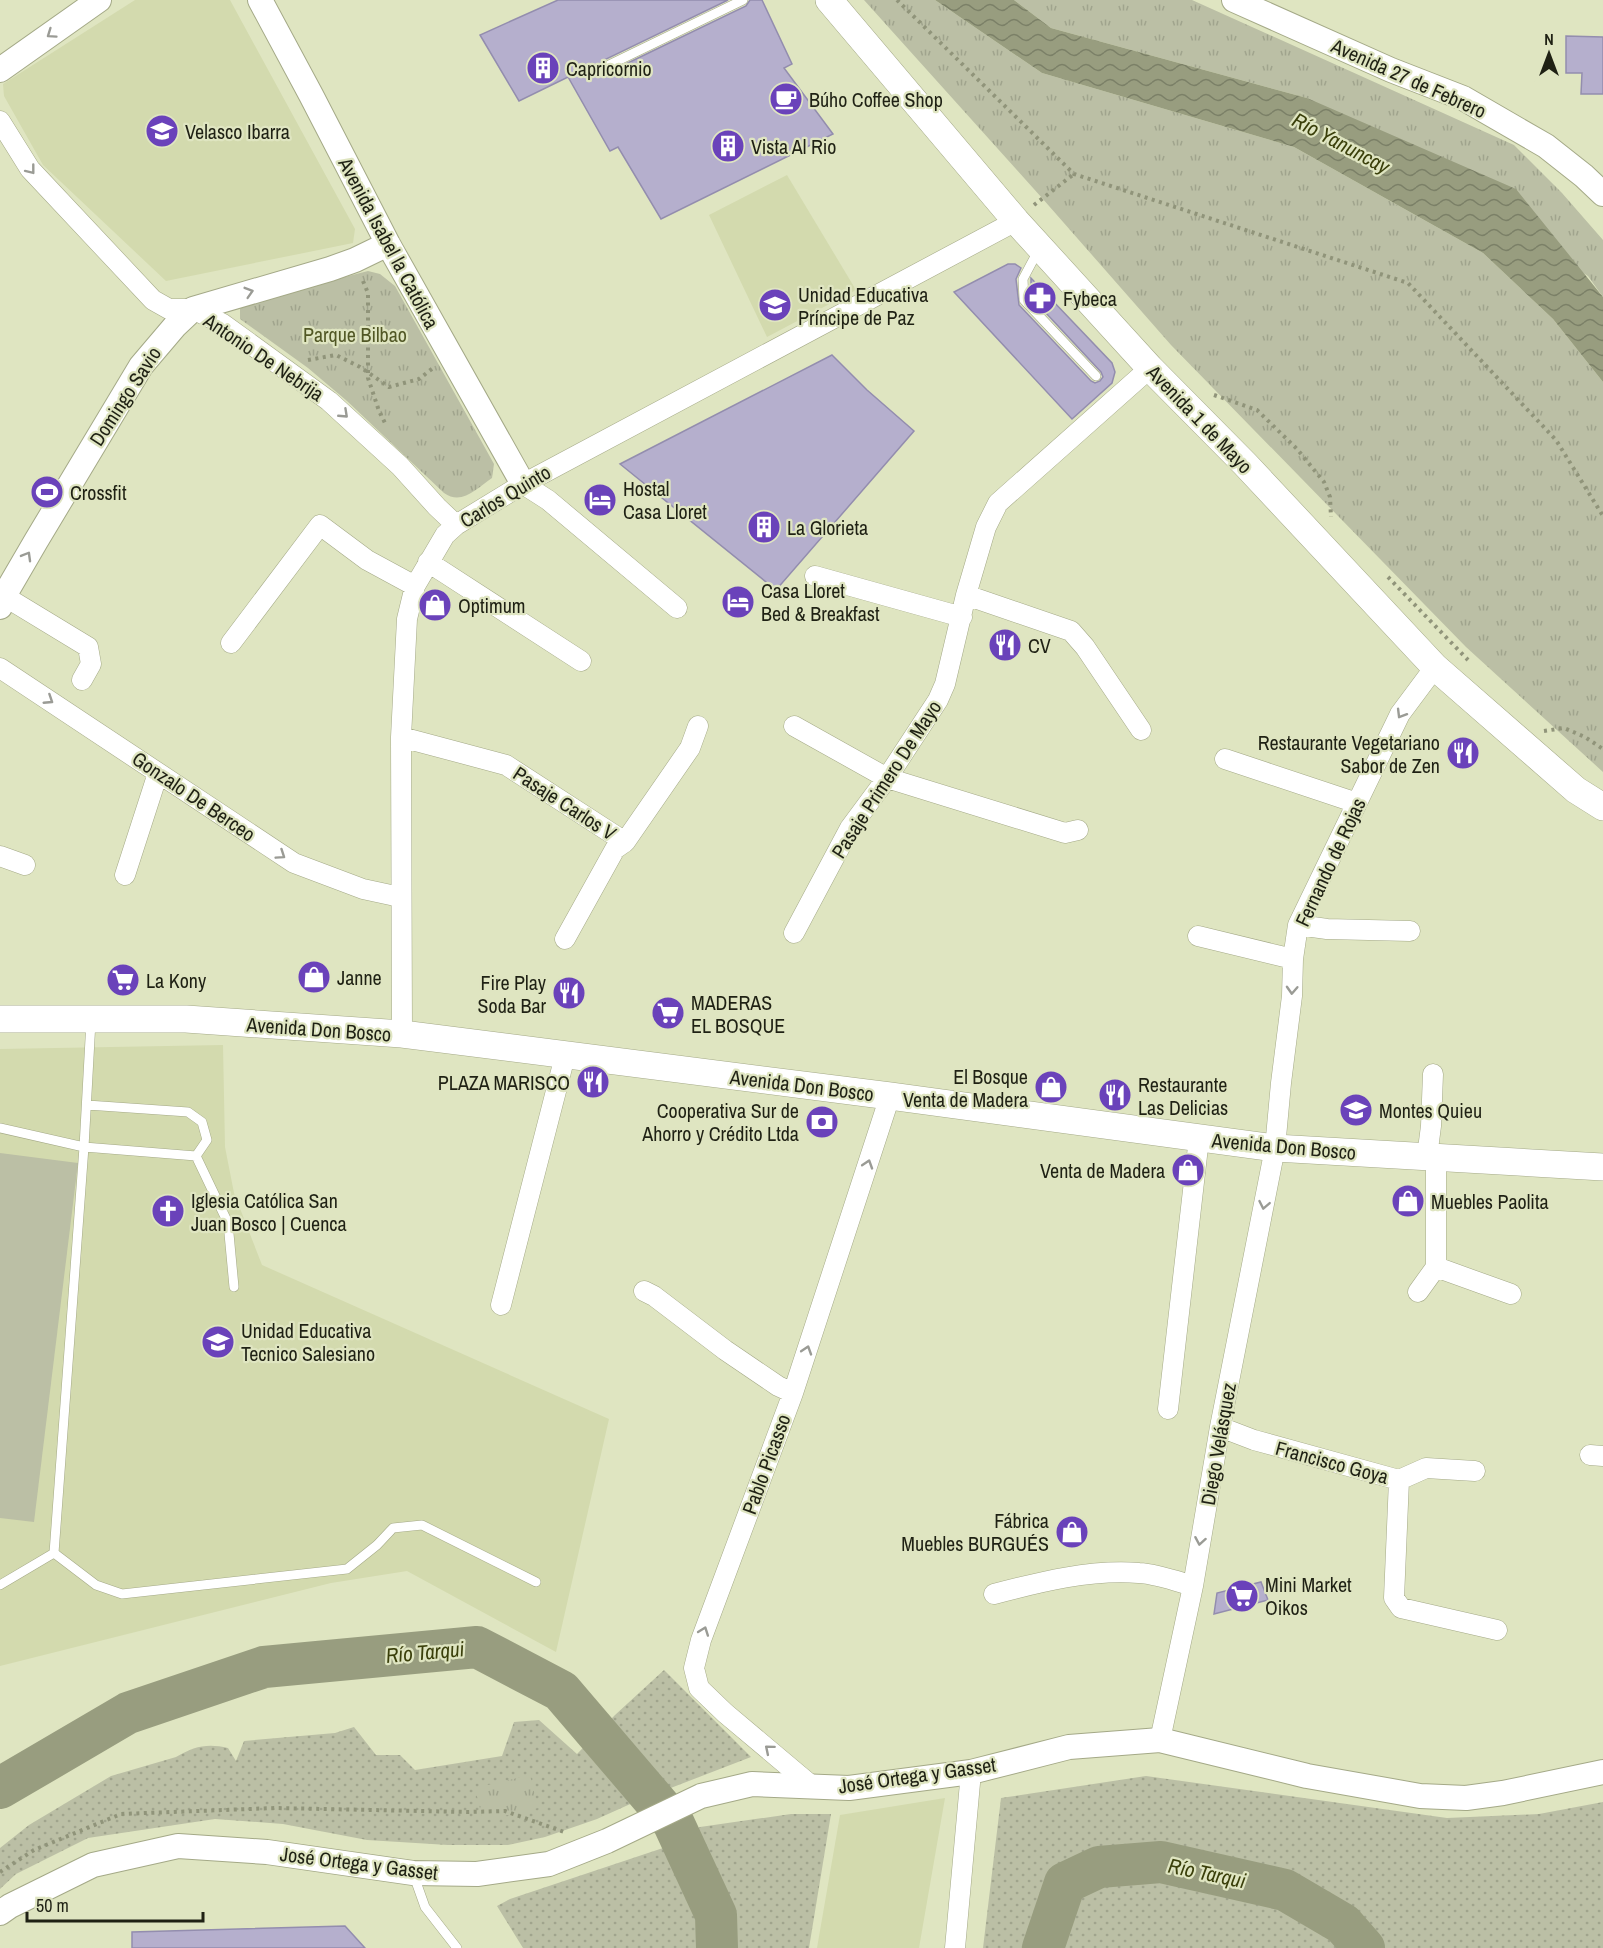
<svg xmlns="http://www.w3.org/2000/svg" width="1603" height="1948" font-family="'Archivo Narrow',sans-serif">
	<defs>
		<pattern id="grass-dots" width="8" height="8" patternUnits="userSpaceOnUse" patternTransform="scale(1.5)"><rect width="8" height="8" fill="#bbbfa5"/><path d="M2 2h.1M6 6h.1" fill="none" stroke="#a0a48d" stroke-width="1.8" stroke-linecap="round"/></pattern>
		<pattern id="park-tufts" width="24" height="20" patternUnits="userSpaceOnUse" patternTransform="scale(1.5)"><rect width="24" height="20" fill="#bbbfa5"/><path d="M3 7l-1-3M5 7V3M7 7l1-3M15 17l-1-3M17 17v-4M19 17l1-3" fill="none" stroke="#a0a48d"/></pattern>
		<pattern id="water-waves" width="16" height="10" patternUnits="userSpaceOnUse" patternTransform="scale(1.5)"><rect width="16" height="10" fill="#989d7f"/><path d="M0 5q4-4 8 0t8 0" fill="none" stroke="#7b8067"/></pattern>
	</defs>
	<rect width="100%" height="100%" fill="#dfe5c1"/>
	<!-- built -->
	<path fill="#d3daae" d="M135 0H230L355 229 353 243 166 281 43 165 4 96 3 84Z
		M787 175 856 290 767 337 709 215Z
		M223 1045 225 1147 234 1193 262 1265 609 1419 556 1652 407 1571 331 1583 0 1666V1049Z
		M945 1798 919 1948H817L840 1815Z"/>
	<!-- grass -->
	<path fill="url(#grass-dots)" d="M664 1670 751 1757 637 1801 597 1819 545 1837 508 1845H448L367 1840 283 1824 215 1819 88 1838 16 1874 0 1889V1848L29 1825 111 1776 176 1757C194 1746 208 1743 228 1748L236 1761 244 1741 335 1733 354 1727 376 1755H400L415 1770 502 1756 514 1722 539 1720 577 1754 615 1715Z
		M1146 1776 1447 1818 1539 1814 1603 1802V1948H983L1001 1798Z
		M791 1814H831L809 1948H523L497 1906 510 1899 666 1847 700 1827Z"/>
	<!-- park -->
	<path fill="url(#park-tufts)" d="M864 0H935L1042 73 1294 147 1483 253 1553 319 1603 382V772L1466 647 1171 345 1042 198Z
		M1014 0H1192L1514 145 1562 193 1603 240V297L1588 276 1307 98 1051 28Z
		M368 271 380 274 395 286 494 464 492 478C477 488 462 506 444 493L347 401 308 368 240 319V309L243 303Z
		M530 1775 538 1808 483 1821 475 1788Z"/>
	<!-- pitch -->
	<path fill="#bbbfa5" d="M0 1153 78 1163 34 1522 0 1518Z"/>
	<!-- water -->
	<path fill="url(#water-waves)" d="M935 0H1014L1051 28 1307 98 1516 189 1603 297V382L1553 319 1483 253 1294 147 1042 73Z"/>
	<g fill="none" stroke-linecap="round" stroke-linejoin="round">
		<!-- river -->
		<path stroke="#989d7f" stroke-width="42" d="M0 1788 128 1713 264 1667 477 1647 561 1691 673 1822 716 1915 717 1948
			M1043 1948 1065 1883 1099 1867 1161 1862 1285 1890 1343 1924 1364 1948"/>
	</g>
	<!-- building -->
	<path fill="#b5afcd" stroke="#938dae" stroke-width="1.5" d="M558 0H728L604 60 601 63V68L607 73 746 6 750 0H762L792 64 784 68 833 134 661 219 618 147 610 151 568 77 519 101 480 35Z
		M1566 36 1603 37V94H1581L1582 73H1566Z
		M1008 264H1015L1021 268 1016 279 1019 305 1091 381 1095 383 1100 381 1103 377 1101 372 1031 297V278L1112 363 1115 372 1112 383 1072 419 954 292Z
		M832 355 867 390 914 431 776 590 620 464Z
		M1261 1582 1268 1600 1214 1614 1217 1593Z
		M345 1926 365 1948H132V1932Z"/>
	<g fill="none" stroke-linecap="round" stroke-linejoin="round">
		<!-- service casing -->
		<g stroke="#a4a987" stroke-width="10">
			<path id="service" d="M607 66 743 0
				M1039 249 1023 279 1024 300 1096 376
				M0 1128 84 1147 91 1021
				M196 1156 228 1223 234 1287
				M54 1553 96 1585 122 1594 347 1569 377 1545 393 1528 422 1525 536 1582
				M0 1585 54 1553 84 1147 196 1156 207 1140 202 1122 188 1112 87 1105
				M414 1876 425 1907 457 1948"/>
		</g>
		<!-- minor casing -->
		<g stroke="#a4a987" stroke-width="21">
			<path id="minor" d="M0 121 30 169 153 300 169 309H193L223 324 329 401 400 466 437 507 456 525
				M523 484 548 500 677 608
				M428 562 581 661
				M815 576 962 617
				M966 595 1071 631 1085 647 1141 730
				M4 596 88 647 91 664 82 680
				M231 643 320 525 367 560 415 586
				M0 668 294 863 363 889 400 897
				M794 726 887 778 1065 833 1078 830
				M401 737 506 765 625 842 690 748 698 726
				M1225 759 1357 803
				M0 856 25 865
				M125 875 158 773
				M1298 925 1327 929 1410 931
				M794 933 850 828 887 778 938 700 945 684 966 595 986 527 998 503 1150 368
				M1198 936 1293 959
				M565 939 615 849 625 842
				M402 1034 401 737 407 619 415 586 445 535 456 525 523 484 1016 221
				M1427 1157 1431 1126 1433 1074
				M1436 1157V1267L1511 1294
				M644 1291 654 1296 725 1350 778 1386 793 1393
				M1418 1292 1436 1267
				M501 1305 565 1056
				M1168 1409 1199 1138
				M1220 1427 1254 1440 1399 1480 1394 1598 1401 1608 1497 1630
				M1590 1455 1603 1456
				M1399 1480 1426 1468 1475 1471
				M994 1594C1040 1582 1091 1569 1139 1573 1157 1574 1176 1581 1193 1586
				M1160 1740 1193 1586 1220 1427 1275 1148 1281 1083 1292 996 1293 959 1298 925 1400 714 1435 667
				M813 1787 725 1713 699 1688 694 1668 701 1640 793 1393 890 1096
				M955 1948 971 1772"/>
		</g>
		<!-- tertiary casing -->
		<g stroke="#a4a987" stroke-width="26">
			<path id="tertiary" d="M260 0 311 95 388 244 523 484
				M1234 0 1391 70 1463 98 1546 146 1584 176 1603 194
				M0 70 99 0
				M0 607 4 596 36 541 141 366 175 326 193 309 330 269 355 260 388 244
				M0 1913 10 1906 93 1865 178 1846 267 1852 413 1873 477 1874 549 1864 607 1841 701 1796 752 1784 849 1788 971 1772 1069 1747 1160 1740 1307 1776 1420 1796 1466 1798 1503 1793 1603 1772"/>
		</g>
		<!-- secondary casing -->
		<g stroke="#a4a987" stroke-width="28">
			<path id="secondary" d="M829 0 1016 221 1150 368 1245 464 1435 667 1576 790 1603 807
				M0 1019H186L402 1034 890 1096 1275 1148 1603 1167"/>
		</g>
		<!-- path -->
		<path stroke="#90947a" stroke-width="4" stroke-dasharray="3 4.5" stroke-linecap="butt" d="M897 0 1074 174 1408 283 1556 440 1603 516
			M1034 205 1074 174
			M363 281 368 293V378L379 411 385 423
			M308 360 336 355 360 367 389 387 419 379 433 368
			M1214 395 1257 410 1297 449 1324 482 1330 497 1331 517
			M1388 577 1468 660
			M1544 731 1564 728 1585 737 1603 749
			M0 1872 34 1850 121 1814 275 1808 469 1812 505 1811 564 1832"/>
		<!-- service -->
		<use href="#service" stroke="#fff" stroke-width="9"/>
		<!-- minor -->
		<use href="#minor" stroke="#fff" stroke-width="20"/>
		<!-- tertiary -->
		<use href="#tertiary" stroke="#fff" stroke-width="24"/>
		<!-- secondary -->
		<use href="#secondary" stroke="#fff" stroke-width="27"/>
	</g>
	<!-- one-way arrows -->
	<defs><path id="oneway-chevron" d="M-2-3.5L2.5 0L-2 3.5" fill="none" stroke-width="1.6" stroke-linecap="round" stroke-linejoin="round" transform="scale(1.5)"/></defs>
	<g stroke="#9a9b95">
		<use href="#oneway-chevron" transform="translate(51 34) rotate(145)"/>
		<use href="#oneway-chevron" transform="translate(31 170) rotate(52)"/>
		<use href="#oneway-chevron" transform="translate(249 292) rotate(-17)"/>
		<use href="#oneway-chevron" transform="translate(344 414) rotate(43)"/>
		<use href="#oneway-chevron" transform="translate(27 556) rotate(-60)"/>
		<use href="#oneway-chevron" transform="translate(49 700) rotate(33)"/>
		<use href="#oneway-chevron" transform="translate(1401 714) rotate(121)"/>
		<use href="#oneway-chevron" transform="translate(281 855) rotate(34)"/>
		<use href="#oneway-chevron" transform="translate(1292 990) rotate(93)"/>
		<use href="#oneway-chevron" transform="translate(868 1164) rotate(-72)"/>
		<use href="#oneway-chevron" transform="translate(1264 1205) rotate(101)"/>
		<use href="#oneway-chevron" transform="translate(807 1350) rotate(-72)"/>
		<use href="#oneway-chevron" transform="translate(1200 1541) rotate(100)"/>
		<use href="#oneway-chevron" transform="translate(704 1631) rotate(-70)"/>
		<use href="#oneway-chevron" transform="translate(769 1749) rotate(-140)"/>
	</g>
	<!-- icons -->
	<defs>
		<g id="building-disc" transform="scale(1.725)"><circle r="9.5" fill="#6a42ba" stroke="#dfe5c1"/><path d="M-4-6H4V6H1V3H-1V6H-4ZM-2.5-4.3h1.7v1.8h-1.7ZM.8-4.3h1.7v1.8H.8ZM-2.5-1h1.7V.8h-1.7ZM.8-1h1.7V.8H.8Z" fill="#fff"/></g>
		<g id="cafe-disc" transform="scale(1.725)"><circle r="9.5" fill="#6a42ba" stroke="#dfe5c1"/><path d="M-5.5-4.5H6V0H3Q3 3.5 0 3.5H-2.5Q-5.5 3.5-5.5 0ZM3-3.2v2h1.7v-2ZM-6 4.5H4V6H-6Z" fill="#fff"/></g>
		<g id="school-disc" transform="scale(1.725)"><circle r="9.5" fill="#6a42ba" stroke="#dfe5c1"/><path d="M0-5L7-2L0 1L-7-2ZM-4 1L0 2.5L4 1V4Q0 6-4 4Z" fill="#fff"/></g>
		<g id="pharmacy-disc" transform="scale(1.725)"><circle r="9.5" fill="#6a42ba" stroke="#dfe5c1"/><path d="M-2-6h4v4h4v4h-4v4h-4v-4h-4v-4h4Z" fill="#fff"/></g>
		<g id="university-disc" transform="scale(1.725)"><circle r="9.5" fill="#6a42ba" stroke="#dfe5c1"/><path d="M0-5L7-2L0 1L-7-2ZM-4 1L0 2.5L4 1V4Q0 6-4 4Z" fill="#fff"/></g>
		<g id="stadium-disc" transform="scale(1.725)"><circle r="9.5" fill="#6a42ba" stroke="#dfe5c1"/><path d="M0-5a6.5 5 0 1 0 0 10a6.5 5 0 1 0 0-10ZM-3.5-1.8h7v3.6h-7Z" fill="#fff"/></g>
		<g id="hotel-disc" transform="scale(1.725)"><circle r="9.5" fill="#6a42ba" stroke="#dfe5c1"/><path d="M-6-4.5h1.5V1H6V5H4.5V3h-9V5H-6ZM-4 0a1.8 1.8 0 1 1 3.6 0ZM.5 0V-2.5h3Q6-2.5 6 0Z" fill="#fff"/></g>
		<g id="shop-disc" transform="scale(1.725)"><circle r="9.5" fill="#6a42ba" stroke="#dfe5c1"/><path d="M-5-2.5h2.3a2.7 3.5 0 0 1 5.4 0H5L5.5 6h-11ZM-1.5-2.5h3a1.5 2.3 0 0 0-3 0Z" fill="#fff"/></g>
		<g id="restaurant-disc" transform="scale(1.725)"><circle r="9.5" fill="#6a42ba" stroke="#dfe5c1"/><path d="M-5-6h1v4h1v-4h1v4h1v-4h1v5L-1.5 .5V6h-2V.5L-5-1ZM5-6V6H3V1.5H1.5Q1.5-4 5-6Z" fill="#fff"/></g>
		<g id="supermarket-disc" transform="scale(1.725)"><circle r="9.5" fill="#6a42ba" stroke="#dfe5c1"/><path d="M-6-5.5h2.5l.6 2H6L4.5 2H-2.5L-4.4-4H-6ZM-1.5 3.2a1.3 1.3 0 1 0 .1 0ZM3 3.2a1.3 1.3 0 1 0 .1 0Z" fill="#fff"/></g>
		<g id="bank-disc" transform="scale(1.725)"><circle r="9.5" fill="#6a42ba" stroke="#dfe5c1"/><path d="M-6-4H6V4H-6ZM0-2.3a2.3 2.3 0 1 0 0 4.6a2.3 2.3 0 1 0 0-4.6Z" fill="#fff"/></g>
		<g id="church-disc" transform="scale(1.725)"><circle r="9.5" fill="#6a42ba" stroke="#dfe5c1"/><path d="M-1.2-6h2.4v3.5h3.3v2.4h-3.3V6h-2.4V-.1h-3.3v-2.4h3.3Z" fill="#fff"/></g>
	</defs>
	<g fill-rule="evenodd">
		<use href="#building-disc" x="543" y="68"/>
		<use href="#cafe-disc" x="786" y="99"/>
		<use href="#school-disc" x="162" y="131"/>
		<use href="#building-disc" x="728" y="146"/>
		<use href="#pharmacy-disc" x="1040" y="298"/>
		<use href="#university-disc" x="775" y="305"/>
		<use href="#stadium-disc" x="47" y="492"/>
		<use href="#hotel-disc" x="600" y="500"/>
		<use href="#building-disc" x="764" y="527"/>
		<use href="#hotel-disc" x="738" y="602"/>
		<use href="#shop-disc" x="435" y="605"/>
		<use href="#restaurant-disc" x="1005" y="645"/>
		<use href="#restaurant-disc" x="1463" y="753"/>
		<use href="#shop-disc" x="314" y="977"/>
		<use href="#supermarket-disc" x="123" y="980"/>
		<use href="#restaurant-disc" x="569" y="993"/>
		<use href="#supermarket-disc" x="668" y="1013"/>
		<use href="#restaurant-disc" x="593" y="1082"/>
		<use href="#shop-disc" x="1051" y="1087"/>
		<use href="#restaurant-disc" x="1115" y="1095"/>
		<use href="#school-disc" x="1356" y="1110"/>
		<use href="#bank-disc" x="822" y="1122"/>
		<use href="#shop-disc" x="1188" y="1170"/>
		<use href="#shop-disc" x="1408" y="1201"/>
		<use href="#church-disc" x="168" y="1211"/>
		<use href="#school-disc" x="218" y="1342"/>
		<use href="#shop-disc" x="1072" y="1532"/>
		<use href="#supermarket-disc" x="1242" y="1596"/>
	</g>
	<g text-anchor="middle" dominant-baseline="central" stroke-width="4.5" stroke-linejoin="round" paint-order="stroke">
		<!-- poi labels -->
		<g font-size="20" fill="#1f2114" stroke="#dfe5c1" text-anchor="start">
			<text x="566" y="68">Capricornio</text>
			<text x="809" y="99">Búho Coffee Shop</text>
			<text x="185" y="131">Velasco Ibarra</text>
			<text x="751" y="146">Vista Al Rio</text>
			<text x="798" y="294">Unidad Educativa<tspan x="798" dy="23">Príncipe de Paz</tspan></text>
			<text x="1063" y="298">Fybeca</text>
			<text x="623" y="488">Hostal<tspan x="623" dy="23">Casa Lloret</tspan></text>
			<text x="70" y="492">Crossfit</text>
			<text x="787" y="527">La Glorieta</text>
			<text x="761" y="590">Casa Lloret<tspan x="761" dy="23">Bed &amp; Breakfast</tspan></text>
			<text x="458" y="605">Optimum</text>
			<text x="1028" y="645">CV</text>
			<text x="1440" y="742" text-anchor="end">Restaurante Vegetariano<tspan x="1440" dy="23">Sabor de Zen</tspan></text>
			<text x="337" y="977">Janne</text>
			<text x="146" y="980">La Kony</text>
			<text x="546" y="982" text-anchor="end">Fire Play<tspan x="546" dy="23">Soda Bar</tspan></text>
			<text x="691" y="1002">MADERAS<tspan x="691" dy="23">EL BOSQUE</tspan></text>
			<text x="1028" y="1076" text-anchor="end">El Bosque<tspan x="1028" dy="23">Venta de Madera</tspan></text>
			<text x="570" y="1082" text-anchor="end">PLAZA MARISCO</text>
			<text x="1138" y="1084">Restaurante<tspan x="1138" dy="23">Las Delicias</tspan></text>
			<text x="799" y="1110" text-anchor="end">Cooperativa Sur de<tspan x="799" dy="23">Ahorro y Crédito Ltda</tspan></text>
			<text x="1379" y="1110">Montes Quieu</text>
			<text x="1165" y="1170" text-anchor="end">Venta de Madera</text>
			<text x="191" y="1200">Iglesia Católica San<tspan x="191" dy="23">Juan Bosco | Cuenca</tspan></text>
			<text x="1431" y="1201">Muebles Paolita</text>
			<text x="241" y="1330">Unidad Educativa<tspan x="241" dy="23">Tecnico Salesiano</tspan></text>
			<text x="1049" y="1520" text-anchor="end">Fábrica<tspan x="1049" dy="23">Muebles BURGUÉS</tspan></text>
			<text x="1265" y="1584">Mini Market<tspan x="1265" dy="23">Oikos</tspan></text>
		</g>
		<!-- street labels -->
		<g font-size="20" fill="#1f2114" stroke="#dfe5c1">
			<text transform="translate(1409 78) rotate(24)">Avenida 27 de Febrero</text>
			<text transform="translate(389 243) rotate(62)">Avenida Isabel la Católica</text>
			<text transform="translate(264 357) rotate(34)">Antonio De Nebrija</text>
			<text transform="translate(125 396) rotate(-57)">Domingo Savio</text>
			<text transform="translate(1200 419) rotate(46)">Avenida 1 de Mayo</text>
			<text transform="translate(505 496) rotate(-31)">Carlos Quinto</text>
			<text transform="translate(886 779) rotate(-57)">Pasaje Primero De Mayo</text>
			<text transform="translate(194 796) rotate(34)">Gonzalo De Berceo</text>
			<text transform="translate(565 803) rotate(33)">Pasaje Carlos V</text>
			<text transform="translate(1330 862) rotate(-65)">Fernando de Rojas</text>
			<text transform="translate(319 1029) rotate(4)">Avenida Don Bosco</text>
			<text transform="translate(802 1085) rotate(7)">Avenida Don Bosco</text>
			<text transform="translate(1284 1146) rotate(5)">Avenida Don Bosco</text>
			<text transform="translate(1218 1444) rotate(-80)">Diego Velásquez</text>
			<text transform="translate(1332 1462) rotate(15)">Francisco Goya</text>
			<text transform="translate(766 1464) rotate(-70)">Pablo Picasso</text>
			<text transform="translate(917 1775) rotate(-8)">José Ortega y Gasset</text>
			<text transform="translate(359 1863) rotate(7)">José Ortega y Gasset</text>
		</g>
		<!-- park labels -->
		<g font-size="20" fill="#515725" stroke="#dfe5c1">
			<text x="355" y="334">Parque Bilbao</text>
		</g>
		<!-- water labels -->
		<g font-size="21" font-style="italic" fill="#3a3f0a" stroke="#dfe5c1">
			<text transform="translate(1341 143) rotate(28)">Río Yanuncay</text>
			<text transform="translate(425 1652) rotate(-5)">Río Tarqui</text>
			<text transform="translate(1207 1873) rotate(12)">Río Tarqui</text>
		</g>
	</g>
	<!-- north arrow -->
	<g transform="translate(1549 54)" stroke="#dfe5c1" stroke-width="4.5" paint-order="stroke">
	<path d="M0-4.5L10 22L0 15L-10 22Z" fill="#1f2114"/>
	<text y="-9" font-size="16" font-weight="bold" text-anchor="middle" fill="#1f2114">N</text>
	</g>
	<!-- scale -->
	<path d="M27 1912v9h176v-9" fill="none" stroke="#1f2114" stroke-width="3"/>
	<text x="36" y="1912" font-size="18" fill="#1f2114" stroke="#dfe5c1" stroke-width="4.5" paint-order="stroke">50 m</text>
</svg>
